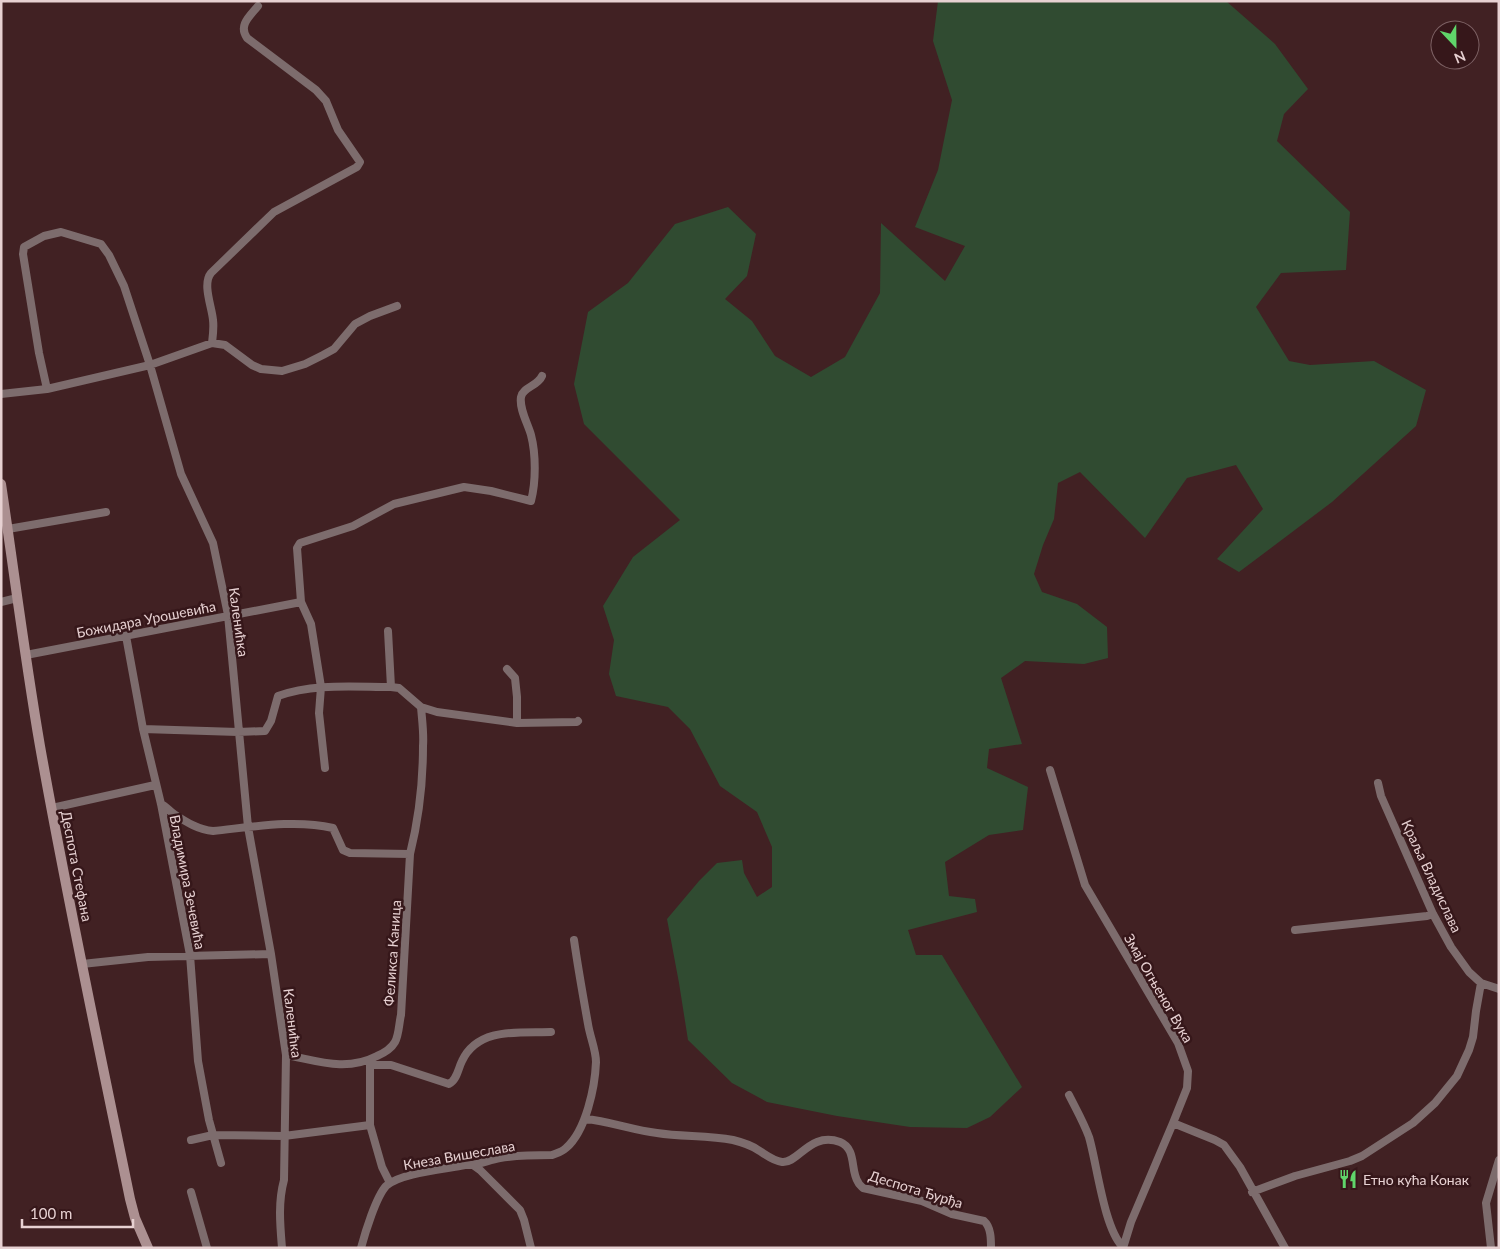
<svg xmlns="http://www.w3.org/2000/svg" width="1500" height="1249" font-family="Lato,sans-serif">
	<rect width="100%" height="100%" fill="#412123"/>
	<!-- green -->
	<path fill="#304b31" d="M938 1H1226L1275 44 1308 89 1284 114 1277 141 1350 212 1346 270 1281 273 1256 307 1289 361 1310 365 1374 361 1426 390 1416 426 1332 502 1239 572 1217 559 1263 509 1236 465 1187 478 1145 538 1080 472 1058 483 1054 519 1043 545 1034 574 1042 592 1077 604 1107 627 1108 658 1084 664 1025 661 1001 678 1022 744 989 749 987 768 1028 787 1023 830 989 835 945 862 949 896 975 899 977 912 908 930 916 955H942L1022 1087 990 1117 967 1128 910 1127 837 1116 767 1102 732 1083 688 1040 679 983 667 919 699 881 717 863 742 860 744 873 757 897 772 887V847L757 812 720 786 690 729 668 707 616 696 609 674 614 640 603 606 633 557 680 520 584 424 574 384 588 312 628 283 675 224 728 207 756 234 747 276 725 299 752 321 775 356 811 377 845 357 880 293 881 223 945 281 965 246 915 227 938 170 952 100 933 41Z"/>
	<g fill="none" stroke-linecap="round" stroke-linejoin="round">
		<!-- minor -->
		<path stroke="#7d6c6d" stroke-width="8" d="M212 343C213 335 214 328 213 320 212 307 202 284 211 273L274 212 357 167 360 162 338 130 326 101 316 90 247 38C238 25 250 16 258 6
			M47 389 39 353 23 254 24 247 44 236 61 232 101 244 109 255 124 286 150 365 181 474 213 543 228 615 248 827 271 954 286 1055 284 1180C278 1202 280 1224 282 1248
			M1 394 47 389 150 365 212 343 225 345 252 365 261 369 282 371 305 364 323 355 334 349 355 324 370 316 397 306
			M8 529 106 512
			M1 602 17 598
			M388 631 391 687
			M126 636 143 729 161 804 190 955 198 1061 209 1120 221 1163
			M26 655 301 602
			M507 669 515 678 517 697V723
			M143 729 238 732 265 731 271 721 278 696C313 683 354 687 391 687L399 688 421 707 437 712 517 723 577 722 578 721
			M325 768 319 713 321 687 311 624 301 602 297 548 300 543 353 526 394 504 464 487 491 491 531 501C536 482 536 454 531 435 528 424 519 409 521 397 523 387 538 386 542 376
			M1050 770 1085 885 1178 1043 1188 1071 1187 1088 1173 1123 1131 1222 1123 1248
			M1378 783 1381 796 1433 914 1451 947 1469 972 1481 983 1499 989
			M161 804C166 806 169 811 174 814 186 822 199 830 213 831 252 827 295 819 333 828L343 850 350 853 410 854
			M52 808 155 785
			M1295 930 1427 916 1433 914
			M82 964 148 957 271 954
			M286 1055C318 1061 346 1072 377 1056 384 1053 391 1049 395 1042 399 1035 399 1023 401 1015L410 854C419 818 423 783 423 746 424 733 422 720 421 707
			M370 1060V1125L382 1167 390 1183
			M370 1065H391L449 1084C457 1080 458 1069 462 1061 478 1027 519 1033 551 1032
			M1069 1095C1076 1109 1084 1123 1089 1137 1097 1164 1104 1229 1123 1247
			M585 1119C609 1121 632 1130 657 1133 682 1137 708 1135 733 1140 741 1142 751 1145 758 1150 765 1154 773 1161 782 1162 798 1164 810 1131 840 1142 857 1149 850 1170 858 1182 859 1185 861 1186 863 1188L922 1201 952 1214 984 1221C991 1227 991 1239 991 1248
			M1173 1123 1215 1140 1224 1145 1240 1167 1285 1248
			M191 1140 213 1135 284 1136 370 1125
			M473 1165 480 1170 520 1210 524 1220 531 1248
			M191 1192 207 1248
			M1252 1192 1295 1176 1350 1161 1362 1156 1413 1123 1435 1103 1457 1076 1469 1050 1473 1037 1476 1011 1481 983
			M361 1248C365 1233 376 1197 386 1186 399 1173 446 1169 465 1165 477 1166 488 1160 500 1158 517 1155 535 1155 552 1155 557 1153 562 1152 566 1148 586 1131 595 1087 596 1062 596 1050 590 1037 588 1024 583 996 578 968 574 940
			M1491 1248 1486 1203 1499 1160"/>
		<!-- secondary -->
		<path stroke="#ac9091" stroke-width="10" d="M1 484C14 571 25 659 40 746 67 898 99 1048 130 1199L135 1218 148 1248"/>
	</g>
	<!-- icons -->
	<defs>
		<g id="restaurant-bare" transform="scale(1.5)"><path d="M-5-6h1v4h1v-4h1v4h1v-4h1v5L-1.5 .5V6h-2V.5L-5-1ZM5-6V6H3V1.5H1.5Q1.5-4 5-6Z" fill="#60d56a" stroke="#36171a" stroke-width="2.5" paint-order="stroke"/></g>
	</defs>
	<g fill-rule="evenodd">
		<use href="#restaurant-bare" x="1348" y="1179"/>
	</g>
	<g text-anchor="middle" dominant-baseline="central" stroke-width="5" stroke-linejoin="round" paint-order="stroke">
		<!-- street labels -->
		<g font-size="14" fill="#e7d1d2" stroke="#36171a">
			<text transform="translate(146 619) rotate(-11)">Божидара Урошевића</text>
			<text transform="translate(239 622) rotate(82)">Каленићка</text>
			<text transform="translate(77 866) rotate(79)">Деспота Стефана</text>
			<text transform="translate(1432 876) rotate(65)">Краља Владислава</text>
			<text transform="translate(188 882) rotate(79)">Владимира Зечевића</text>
			<text transform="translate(392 953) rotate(-86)">Феликса Каница</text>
			<text transform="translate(1159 988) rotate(60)">Змај Огњеног Вука</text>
			<text transform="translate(293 1023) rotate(83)">Каленићка</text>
			<text transform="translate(459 1155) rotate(-10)">Кнеза Вишеслава</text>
			<text transform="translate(916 1189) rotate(17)">Деспота Ђурђа</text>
		</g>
		<!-- poi labels -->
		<g font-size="14" fill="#e7d1d2" stroke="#36171a" text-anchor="start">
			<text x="1363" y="1179">Етно кућа Конак</text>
		</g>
	</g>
	<!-- border -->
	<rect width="1500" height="1249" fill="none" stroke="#e7d1d2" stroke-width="5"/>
	<!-- north arrow -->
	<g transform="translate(1455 45) rotate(158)"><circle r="24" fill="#36171a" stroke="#7d6164"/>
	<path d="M0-4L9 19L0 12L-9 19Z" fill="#60d56a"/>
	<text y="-8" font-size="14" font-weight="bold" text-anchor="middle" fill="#e7d1d2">N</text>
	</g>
	<!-- scale -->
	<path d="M22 1219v8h111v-8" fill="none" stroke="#e7d1d2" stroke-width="2.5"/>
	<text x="30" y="1219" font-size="15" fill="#e7d1d2" stroke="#36171a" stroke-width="4" paint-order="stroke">100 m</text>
</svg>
